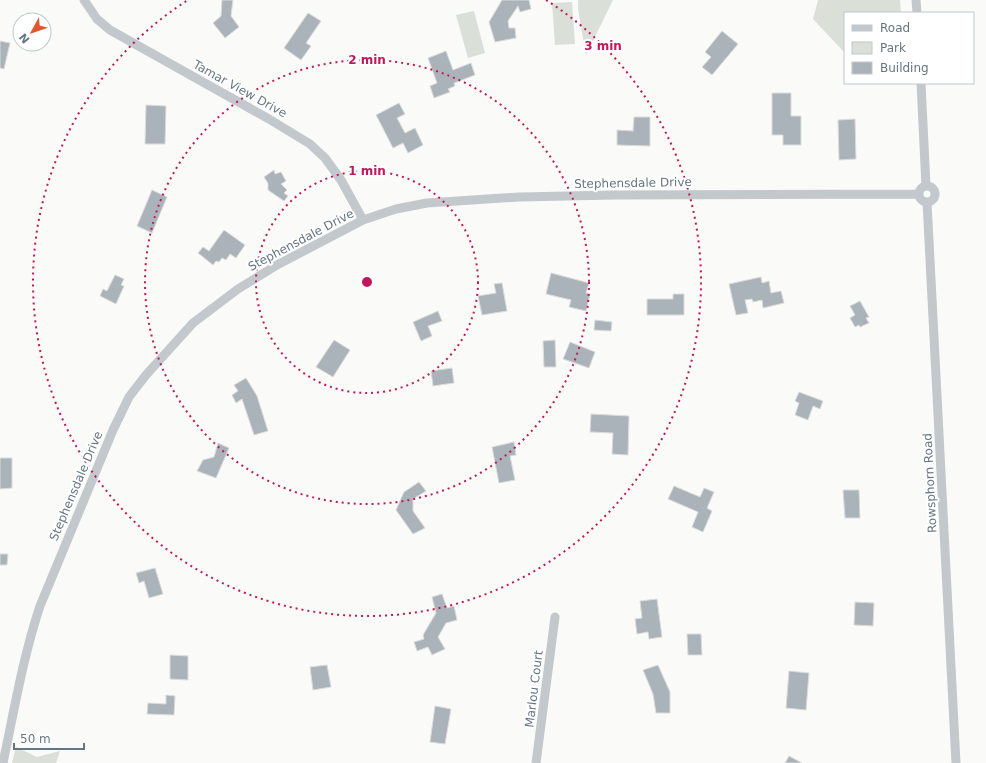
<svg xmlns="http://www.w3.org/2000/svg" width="986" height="763" font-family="'DejaVu Sans',sans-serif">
	<rect width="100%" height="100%" fill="#fafaf8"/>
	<!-- green -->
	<path fill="#dadfd7" d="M578 0H613L586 55 578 9Z
		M818 0H900L901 13H845V53L813 19Z
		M572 2 575 44 555 45 552 3Z
		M474 11 485 53 468 58 456 15Z
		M16 747 37 757 60 751 56 763H12Z"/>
	<!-- building -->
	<path fill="#aab3b9" stroke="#dcdcda" d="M222 0H233L231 16 239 27 225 38 213 23 221 16Z
		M502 0H529L531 9 520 12 518 6 508 21 509 28H515L516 38 495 42 489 22Z
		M308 13 321 21 306 43 311 46 301 60 284 48Z
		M722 31 738 44 712 75 702 67 711 57 705 52Z
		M0 41 10 43 4 69 0 68Z
		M446 51 453 70 471 63 475 75 454 83 455 86 448 89 450 92 434 98 430 86 437 83 428 58Z
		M772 93H791V116H801V145H783V135H772Z
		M399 103 405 114 397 118 405 133 415 128 423 145 408 153 403 143 393 148 376 115Z
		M146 105 166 106 165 144H145Z
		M634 117H650V146L617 145V130L633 131Z
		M855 119 856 159 839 160 838 120Z
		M274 170 275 174 281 172 286 181 281 184 287 190 284 193 288 196 284 201 268 190V183L264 177Z
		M152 190 167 197 152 233 137 226Z
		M224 230 245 245 236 258 230 254 226 260 222 258 219 262 216 261 213 265 198 253 203 247 209 251Z
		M551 273 589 283 586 293 590 294 586 311 569 307 571 300 546 294Z
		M115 275 124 279 121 285 124 286 116 304 100 296 103 289 107 291Z
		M761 277 762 283 769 281 771 293 781 291 784 303 763 308 762 300 753 302 752 299 745 300 748 313 736 315 729 284Z
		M502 283 507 311 482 315 478 296 496 293 494 284Z
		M673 294H684V315H647V299H673Z
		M860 301 869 317 866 318 869 323 860 327 859 325 855 327 850 318 855 315 850 306Z
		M438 311 442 321 428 326 432 336 421 341 413 322Z
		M595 320 612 322 611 331 594 330Z
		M334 340 350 350 333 377 316 367Z
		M555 340 556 367H544L543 341Z
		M570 342 595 352 589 368 563 359Z
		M452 368 454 383 433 386 431 371Z
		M246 378 257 396 268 431 254 435 242 399 236 403 232 395 238 391 234 385Z
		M799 392 823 401 820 409 813 406 808 420 795 415 799 403 795 401Z
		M591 414 629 416 628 455 612 454 613 433 590 432Z
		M514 442 516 455 510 456 515 480 499 483 492 447Z
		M218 443 229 448 216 478 197 471 203 460 214 457Z
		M0 458H12V488L0 489Z
		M419 482 426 491 413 499V511L425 528 413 534 396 510 404 492Z
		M674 486 700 497 704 488 714 492 707 508 712 511 703 532 692 527 698 512 668 499Z
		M843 490H859L860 518H845Z
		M0 554H8L7 565H0Z
		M155 568 163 594 149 598 144 581 139 583 136 573Z
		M442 594 447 608 454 606 457 620 446 623 438 637 445 649 432 655 428 647 417 651 414 642 424 639 423 635 436 613 432 597Z
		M657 599 662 637 649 639 648 632 637 634 635 619 642 618 640 601Z
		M855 602 874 603 873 626 854 625Z
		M687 634H701L702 655H688Z
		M170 655 188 656V680L170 679Z
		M327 665 331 687 313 690 310 667Z
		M658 665 670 692V713H656L653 694 643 670Z
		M789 671 809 673 806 710 786 708Z
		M166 695 175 696 174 715 147 714 148 703 166 704Z
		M435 706 451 709 445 744 430 742Z
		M789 756 802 763H785Z"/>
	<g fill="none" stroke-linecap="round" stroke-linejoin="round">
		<!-- street -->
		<path stroke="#c3c8cc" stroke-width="9" d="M84 0 97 19 110 30 269 119 310 144 325 158 341 180 363 220
			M916 0 917 13
			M921 83 926 186
			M919 194a8 8 0 1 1 16 0a8 8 0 1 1-16 0Z
			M927 202C938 389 947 576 956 763
			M3 763C14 711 23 657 40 606L113 430 129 397 146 375 193 323 238 289 277 265 363 220 396 209 427 203 519 197 616 195 919 194
			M536 763 555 617"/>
	</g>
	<!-- distance rings -->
	<g fill="none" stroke="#c2185b" stroke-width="2" stroke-dasharray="2 4">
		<circle cx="367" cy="282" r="111"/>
		<circle cx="367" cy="282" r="222"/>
		<path d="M546 0A334 334 0 1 1 188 0"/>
	</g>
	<g text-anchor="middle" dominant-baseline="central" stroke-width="4" stroke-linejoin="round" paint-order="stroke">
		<!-- street labels -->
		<g font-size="12" fill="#657683" stroke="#fff">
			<text transform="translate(240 89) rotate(29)">Tamar View Drive</text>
			<text transform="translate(633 183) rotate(-1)">Stephensdale Drive</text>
			<text transform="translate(301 240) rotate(-28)">Stephensdale Drive</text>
			<text transform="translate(930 483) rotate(-93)">Rowsphorn Road</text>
			<text transform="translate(76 486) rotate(-67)">Stephensdale Drive</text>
			<text transform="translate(534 689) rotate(-83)">Marlou Court</text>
		</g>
	</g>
	<circle cx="367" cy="282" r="6" fill="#c2185b" stroke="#fff" stroke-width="2"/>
	<g font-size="12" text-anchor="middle" font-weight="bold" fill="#c2185b" stroke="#fff" stroke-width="4" stroke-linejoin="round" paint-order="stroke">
		<text x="603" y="50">3 min</text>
		<text x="367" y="64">2 min</text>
		<text x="367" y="175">1 min</text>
	</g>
	<!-- legend -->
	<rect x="844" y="12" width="130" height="72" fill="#ffffff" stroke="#c1c8cd"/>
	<rect x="852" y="25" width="20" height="6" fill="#c3c8cc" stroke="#c1c8cd"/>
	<text x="880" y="32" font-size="12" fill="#657683">Road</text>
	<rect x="852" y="42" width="20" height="12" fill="#dadfd7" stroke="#c1c8cd"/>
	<text x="880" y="52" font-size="12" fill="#657683">Park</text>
	<rect x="852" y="62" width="20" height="12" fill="#aab3b9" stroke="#c1c8cd"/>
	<text x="880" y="72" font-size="12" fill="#657683">Building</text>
	<!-- north arrow -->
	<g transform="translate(32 32) rotate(230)"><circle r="19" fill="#ffffff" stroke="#c1c8cd"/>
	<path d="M0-3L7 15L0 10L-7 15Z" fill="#e4572e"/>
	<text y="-6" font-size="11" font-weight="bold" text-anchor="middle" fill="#657683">N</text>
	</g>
	<!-- scale -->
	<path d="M14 743v6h70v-6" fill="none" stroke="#657683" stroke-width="2"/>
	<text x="20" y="743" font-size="12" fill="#657683" stroke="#ffffff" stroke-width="3" paint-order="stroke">50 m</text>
</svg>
